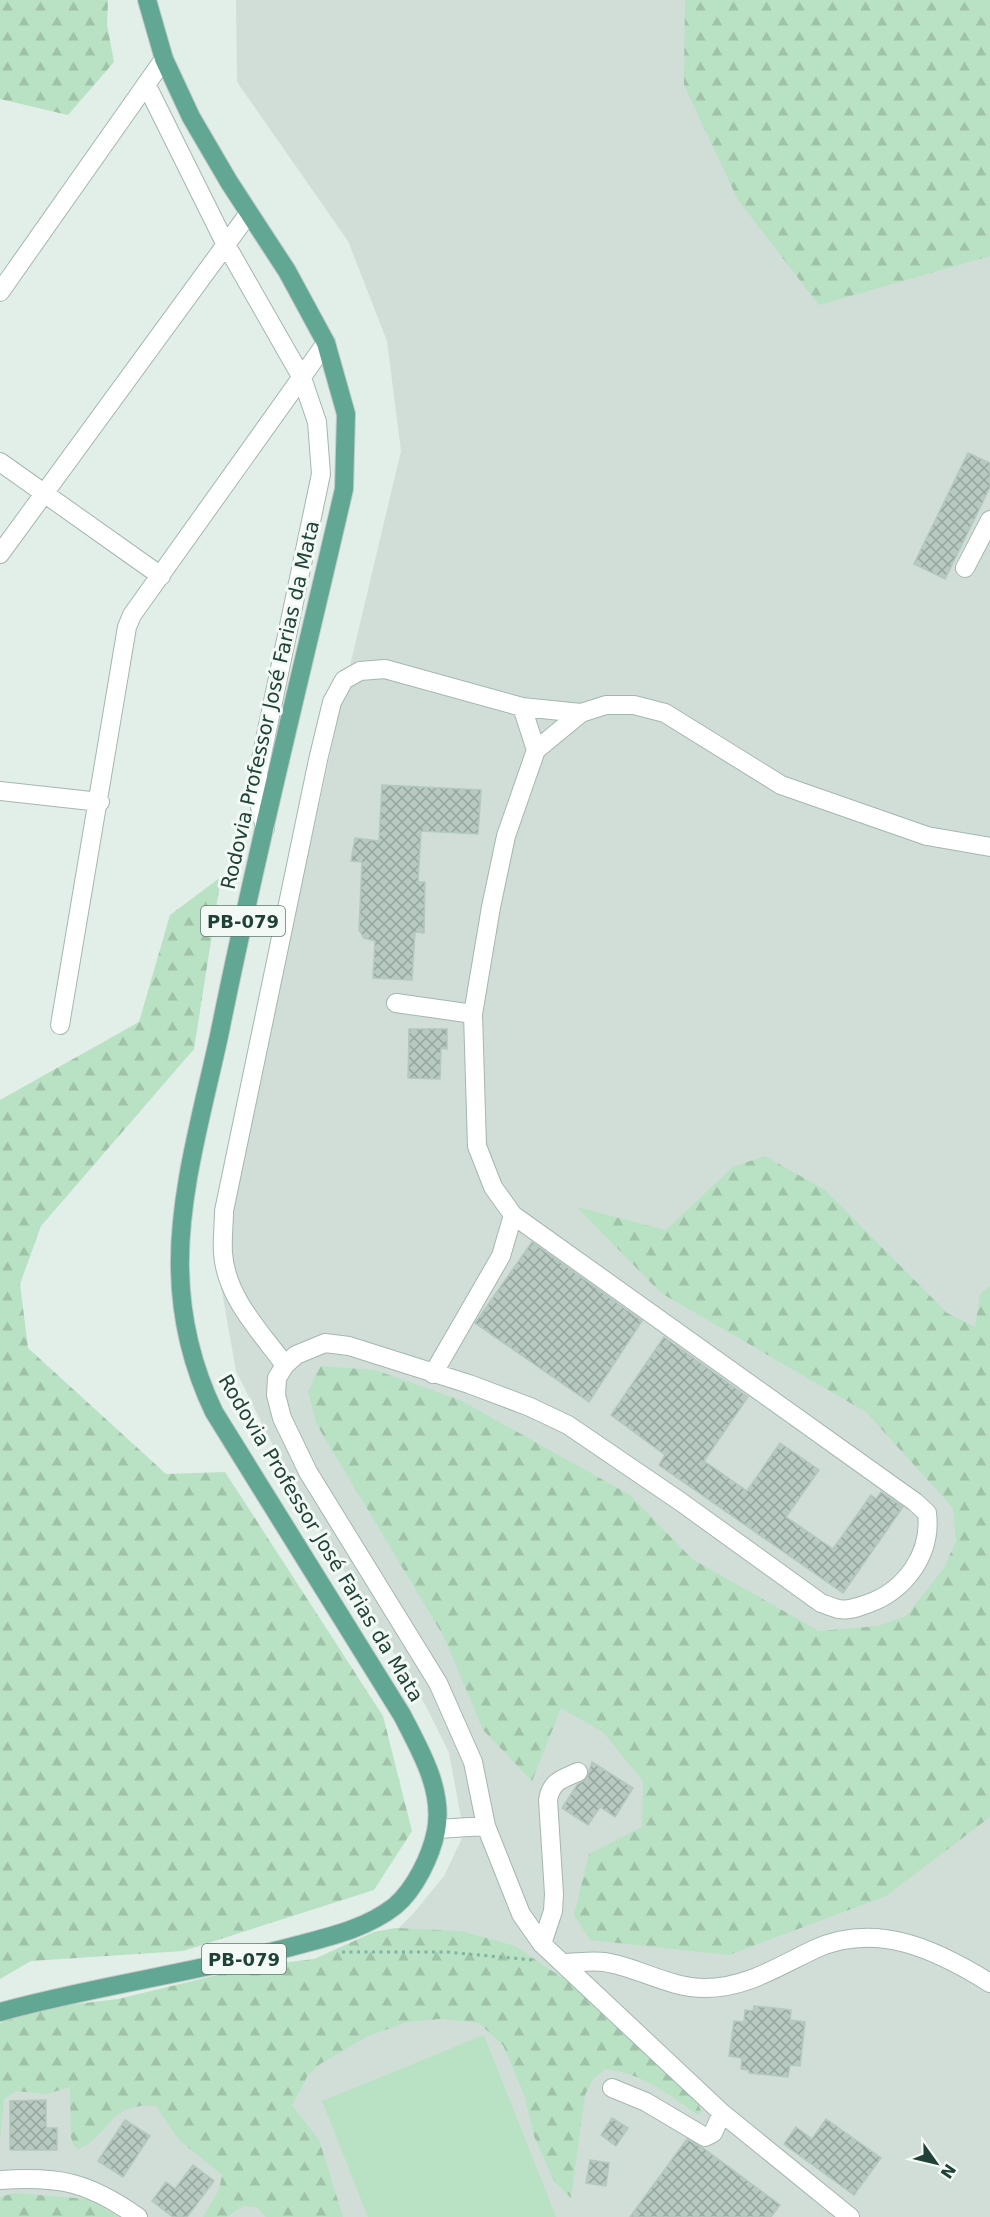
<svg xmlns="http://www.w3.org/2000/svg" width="990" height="2217" font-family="'DejaVu Sans',sans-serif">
	<defs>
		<pattern id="forest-firs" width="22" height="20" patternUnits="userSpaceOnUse" patternTransform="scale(1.5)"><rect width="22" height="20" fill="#b9e1c3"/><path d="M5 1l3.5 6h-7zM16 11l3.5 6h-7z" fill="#9fc2a8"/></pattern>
		<pattern id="building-cross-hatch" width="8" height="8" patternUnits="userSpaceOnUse" patternTransform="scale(1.5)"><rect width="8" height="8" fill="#b7c9c1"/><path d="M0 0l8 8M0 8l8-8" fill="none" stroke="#94a59e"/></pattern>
	</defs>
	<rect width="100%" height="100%" fill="#e2eee8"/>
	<!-- built -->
	<path fill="#d0ded7" d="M236 0H990V2217H0V2043L369 1957 413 1914 444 1876 464 1834 449 1753 427 1708 293 1486 236 1371 222 1292 234 1181 276 1001 343 695 401 451 387 341 348 241 237 82Z"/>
	<!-- forest -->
	<path fill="url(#forest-firs)" d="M0 0H108L107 25 114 62 68 115 0 99Z
		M685 0H990V256L819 305 738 200 684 85Z
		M221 877 194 1049 41 1226 20 1284 28 1348 166 1474 225 1472 383 1716 412 1831 374 1890 183 1951 31 1961 0 1979V1100L139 1022 170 915Z
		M765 1156 825 1190 947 1313 975 1327 980 1294 990 1286V1817L886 1896 729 1955 590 1940 574 1915 589 1854 642 1827 643 1781 603 1732 561 1708 532 1781 483 1730 444 1637 317 1425 308 1392 320 1366 375 1370 460 1400 630 1495 692 1559 819 1631 878 1626 906 1616 944 1568 956 1541 953 1508 866 1412 661 1293 577 1207 666 1230 733 1167Z
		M395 1928 461 1931 515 1946 579 1989 609 2021 665 2066 698 2104 701 2111 698 2115C669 2095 641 2072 605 2069L593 2079 585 2095 571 2198 554 2181 534 2136 525 2097 503 2045 479 2023 440 2019 407 2022 366 2037 320 2064 308 2075 292 2105 319 2140 343 2217H266L257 2207 243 2206 227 2217H203L219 2190 222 2175 179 2140 156 2106C108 2102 113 2132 79 2149L73 2145 71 2137 70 2087 47 2094 16 2091 4 2099 0 2140V2023L29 2013 68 2005 118 1999 250 1967 314 1959 374 1932Z
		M15 2193 87 2199 119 2217H0V2197Z"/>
	<!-- pitch -->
	<path fill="#b9e1c3" d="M484 2035 556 2217H368L322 2101Z"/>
	<!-- building -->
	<path fill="url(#building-cross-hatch)" stroke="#b4c8bf" stroke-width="1.5" d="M968 453 990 463V487L945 579 914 564Z
		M382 785 481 790 478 834 421 831 418 882H425L424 933 415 932 412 980 373 978 375 941 364 938 359 930 362 862 351 861 355 838 379 841Z
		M409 1029H447V1049L441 1048 440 1079 408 1078Z
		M532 1242 642 1321 589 1402 475 1323Z
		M664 1337 748 1397 704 1461 747 1491 780 1443 819 1470 786 1517 833 1549 871 1495 876 1499 881 1492 903 1507 843 1593 659 1465 665 1455 611 1415Z
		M592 1762 633 1788 615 1817 600 1807 588 1825 562 1808 577 1785 587 1778Z
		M754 2006 791 2010 790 2020 805 2022 800 2066 790 2065 788 2077 749 2073V2070L741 2069 742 2058 729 2056 734 2021 744 2022 745 2010 753 2011Z
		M46 2100V2128H57V2150H10V2101Z
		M612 2118 628 2128 616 2146 601 2135Z
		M826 2119 881 2158 854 2195 784 2144 796 2127 812 2139Z
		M125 2120 150 2136 123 2177 98 2161Z
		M687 2139 703 2148 780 2205 771 2217H630Z
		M590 2160 609 2163 606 2186 586 2183Z
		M193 2165 214 2181 187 2217H173L152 2201 166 2182 175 2189Z"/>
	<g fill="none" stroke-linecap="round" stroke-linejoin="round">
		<!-- minor casing -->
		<g stroke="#a4b7af" stroke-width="20">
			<path id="minor" d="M147 86 225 243 302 378 317 422 321 474 258 773V798L265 828
				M0 292 164 59
				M0 462 161 576
				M0 554 249 213
				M965 568 990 520
				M536 750 581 713
				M0 791 100 802
				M396 1003 473 1014 477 1146 493 1187 513 1215 501 1256 433 1374
				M473 1014 491 907 506 836 536 750 522 707
				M60 1025 127 627 132 615 326 343
				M285 1365C259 1330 226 1297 223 1253 222 1239 224 1224 224 1211L318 760 332 702 344 680 360 671 385 669 522 707 581 713 606 705H634L665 713 781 785 927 836 990 847
				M486 1826 473 1762 438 1683 308 1472 282 1418 276 1395 277 1378 285 1365 296 1355 325 1343 349 1346 469 1384 530 1407 568 1425 681 1502 821 1603C827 1605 833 1608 839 1609 849 1611 858 1607 867 1604 905 1591 932 1554 927 1513L915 1502 513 1215
				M437 1829 486 1826 521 1914 542 1944 722 2113 850 2217
				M542 1944 553 1911 554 1894 548 1800C551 1781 562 1779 578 1772
				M563 1963C576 1963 591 1960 604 1962 638 1967 669 1988 705 1988 746 1988 779 1966 815 1949 877 1921 937 1950 990 1983
				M612 2088 646 2102 705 2137 713 2133 722 2113
				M0 2180C60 2176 88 2182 138 2217"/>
		</g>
		<!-- major casing -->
		<g stroke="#c1cac7" stroke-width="20">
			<path id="major" d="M0 2012C98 1985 200 1972 298 1945 332 1936 367 1928 395 1906 415 1889 431 1856 436 1831 444 1790 420 1750 402 1715L214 1412C192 1366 181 1321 180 1270 178 1195 203 1110 219 1036 256 853 302 671 344 489L346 414 326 343 287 271 229 182 191 117 164 59 147 0"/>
		</g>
		<!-- path -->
		<path stroke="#80b4a3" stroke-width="3" stroke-dasharray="3 4.5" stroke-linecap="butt" d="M342 1952H446L533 1960"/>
		<!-- minor -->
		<use href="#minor" stroke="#fff" stroke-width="18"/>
		<!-- major -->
		<use href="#major" stroke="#62a794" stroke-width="18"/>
	</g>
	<g text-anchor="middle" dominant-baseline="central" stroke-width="6" stroke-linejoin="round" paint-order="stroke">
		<!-- shield labels -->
		<g fill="#f3faf6" stroke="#5f7870" stroke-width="1.5">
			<rect x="201" y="906" width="84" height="30" rx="4.5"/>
			<rect x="202" y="1944" width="84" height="30" rx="4.5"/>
		</g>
		<g font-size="18" font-weight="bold" fill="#204137">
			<text x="243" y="921">PB-079</text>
			<text x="244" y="1959">PB-079</text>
		</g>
		<!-- street labels -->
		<g font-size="20" fill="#204137" stroke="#f3faf6">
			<text transform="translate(270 705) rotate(-77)">Rodovia Professor José Farias da Mata</text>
			<text transform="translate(321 1538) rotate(59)">Rodovia Professor José Farias da Mata</text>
		</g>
	</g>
	<!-- north arrow -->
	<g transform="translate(936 2163) rotate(124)" stroke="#f3faf6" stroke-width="4.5" paint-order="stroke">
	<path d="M0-4.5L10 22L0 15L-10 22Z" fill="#204137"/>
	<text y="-9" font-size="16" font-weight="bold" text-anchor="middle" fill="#204137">N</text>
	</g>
</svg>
